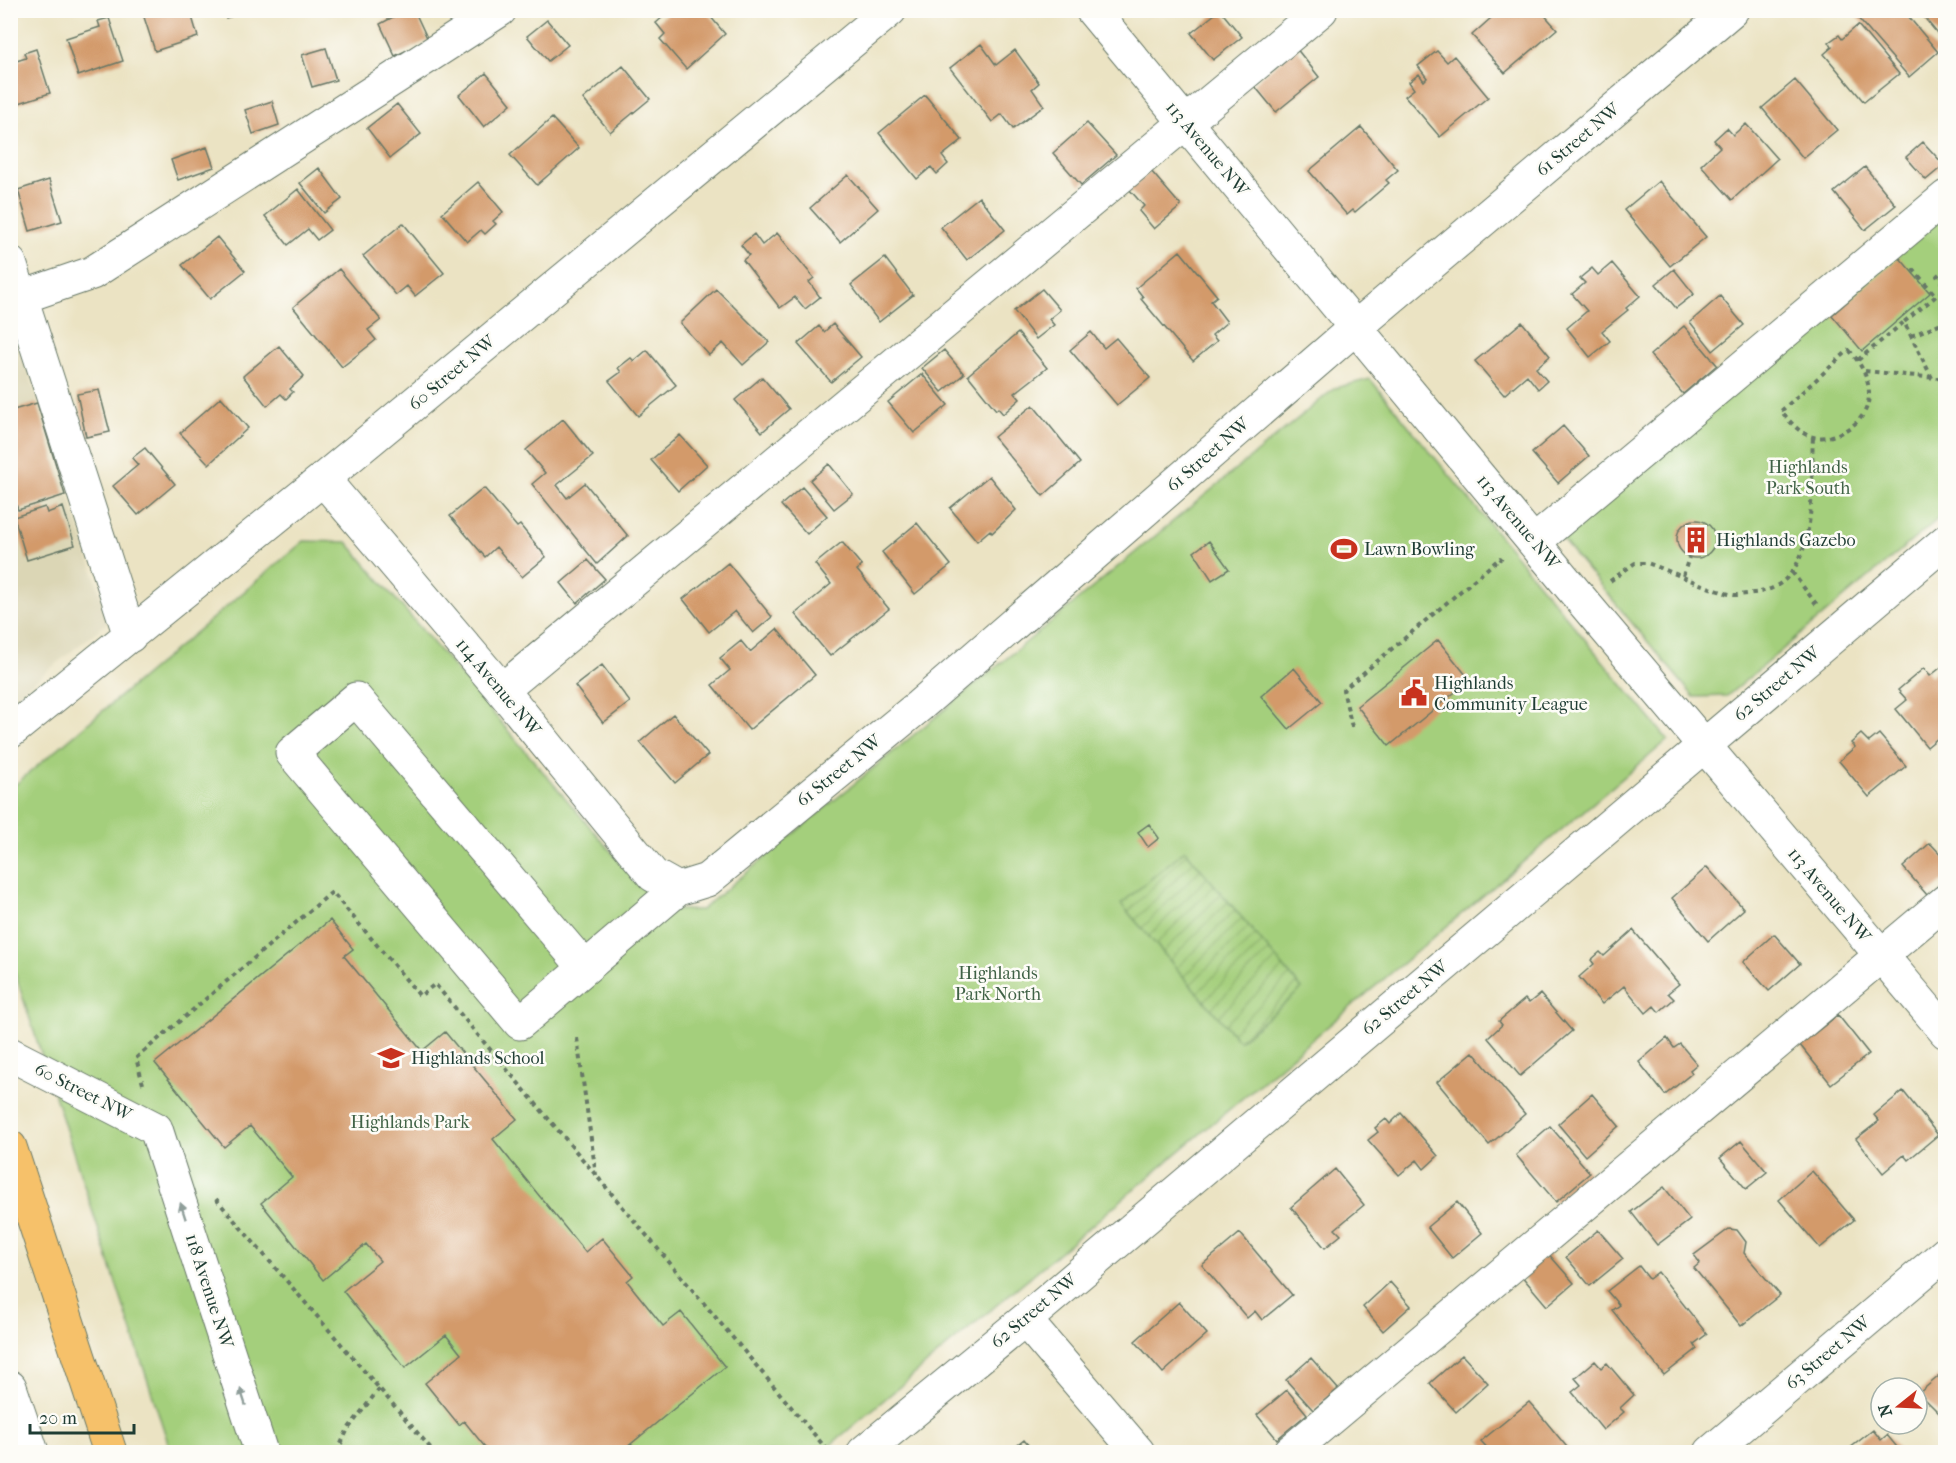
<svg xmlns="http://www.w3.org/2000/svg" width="1956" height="1463" font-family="'IM FELL French Canon',serif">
	<defs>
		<pattern id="garden-furrows" width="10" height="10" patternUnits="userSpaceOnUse" patternTransform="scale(1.5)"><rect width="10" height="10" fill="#a4cf7b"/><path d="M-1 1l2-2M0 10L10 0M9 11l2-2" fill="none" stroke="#85a966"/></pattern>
	</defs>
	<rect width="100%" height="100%" fill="#fdfcf7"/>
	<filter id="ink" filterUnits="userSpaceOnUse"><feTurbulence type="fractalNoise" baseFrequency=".0167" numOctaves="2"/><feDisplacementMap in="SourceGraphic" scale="12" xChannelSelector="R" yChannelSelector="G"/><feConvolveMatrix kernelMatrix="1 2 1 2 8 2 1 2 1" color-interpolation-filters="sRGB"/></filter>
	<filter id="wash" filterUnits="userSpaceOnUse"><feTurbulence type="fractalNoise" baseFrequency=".008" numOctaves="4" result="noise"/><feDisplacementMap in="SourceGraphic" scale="24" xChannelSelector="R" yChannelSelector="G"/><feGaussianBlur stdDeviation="1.35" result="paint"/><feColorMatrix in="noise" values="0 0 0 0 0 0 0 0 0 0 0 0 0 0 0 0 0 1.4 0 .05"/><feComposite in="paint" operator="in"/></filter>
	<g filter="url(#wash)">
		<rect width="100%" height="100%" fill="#ebe3c3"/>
		<!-- built -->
		<path fill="#dbd6b5" d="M10 314 109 621 11 700H10Z"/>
		<!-- green -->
		<path fill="#a4cf7b" stroke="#628658" stroke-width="1.5" d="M1945 208V513L1727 696 1694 697 1560 537Z
			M1370 379 1668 740 822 1452H171L11 961 10 789 304 541 347 542 661 910H701L1335 388Z"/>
		<!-- garden -->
		<path fill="url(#garden-furrows)" stroke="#628658" stroke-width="1.5" d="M1185 850 1302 989 1239 1041 1121 904Z"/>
		<g id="blocks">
			<!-- building -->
			<path fill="#d39a6a" d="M154 10H190L198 37 155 51 143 14Z
				M224 10H249V11L226 18Z
				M406 10H414L428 40 395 56 380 24Z
				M671 10H705L725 34 686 69 660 39 665 34 656 23Z
				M1220 10 1242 37 1213 60 1191 33Z
				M1500 10H1540L1557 29 1505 73 1472 35Z
				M1862 10H1903L1938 52 1909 77 1856 16Z
				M1918 10H1946V37L1942 39Z
				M109 18 123 61 78 76 66 38 100 27 98 21Z
				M547 20 568 45 548 61 527 36Z
				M1858 25 1899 74 1864 102 1824 54 1832 47 1829 42 1839 35 1842 39Z
				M981 44 996 65 1015 50 1039 83 1032 89 1044 106 1013 129 1002 114 992 122 950 68Z
				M326 48 336 80 312 87 302 55Z
				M1296 48 1319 77 1276 112 1253 84Z
				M36 49 50 93 10 106V63L26 58 24 53Z
				M1437 51 1447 62 1454 56 1488 97 1440 137 1405 96 1414 89 1409 82 1419 74 1424 81 1427 78 1418 66Z
				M623 66 650 99 610 132 583 99Z
				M486 73 511 104 484 127 459 95Z
				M1795 80 1837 130 1803 158 1762 108Z
				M925 95 962 140 942 156 948 164 937 174 931 167 917 179 879 133Z
				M272 101 279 125 253 134 245 110Z
				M397 104 421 134 390 158 367 128Z
				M552 118 579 148 537 185 510 155Z
				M1087 123 1116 155 1081 185 1053 153Z
				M1746 124 1777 159 1732 200 1701 165 1720 147 1714 140 1727 128 1733 135Z
				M1361 127 1398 170 1386 180 1389 183 1355 212 1353 210 1347 215 1309 171Z
				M1923 142 1944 165 1926 180 1906 157Z
				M207 147 214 167 178 180 171 160Z
				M1865 167 1896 205 1865 230 1834 192Z
				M319 168 342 199 324 213 300 183Z
				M1151 171 1181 206 1154 229 1139 211 1144 206 1129 189Z
				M848 175 878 209 840 242 810 208Z
				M49 180 62 221 30 231 18 190Z
				M1659 181 1706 237 1670 266 1624 210Z
				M478 182 503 212 493 221 496 224 485 234 481 230 467 242 442 213Z
				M298 189 330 230 317 240 308 229 288 245 265 216Z
				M979 197 1005 230 967 260 941 227Z
				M403 223 444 273 415 296 407 286 396 295 363 256Z
				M777 233 814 278 809 282 820 297 805 309 795 297 780 308 743 260 749 255 741 245 754 234 762 245Z
				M217 237 245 271 210 299 182 265Z
				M1180 251 1217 296 1211 301 1227 322 1212 335 1217 341 1193 361 1141 299 1143 297 1136 288Z
				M1899 257 1930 293 1862 351 1832 315Z
				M885 258 913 295 879 322 851 285Z
				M1612 263 1640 296 1626 308 1628 310 1602 331 1610 341 1590 357 1567 328 1587 311 1572 294 1585 283 1580 278 1592 268 1598 275Z
				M339 269 381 320 368 330 376 340 342 367 293 307Z
				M1674 269 1694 294 1676 308 1656 284Z
				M716 289 769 342 743 365 723 343 709 355 680 323Z
				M1042 289 1060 310 1049 319 1054 325 1036 339 1014 311Z
				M1720 296 1744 325 1713 351 1690 322Z
				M1522 322 1550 356 1536 368 1547 381 1538 389 1527 375 1504 395 1475 361Z
				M833 324 861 357 831 382 798 344 819 326 824 332Z
				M1684 326 1717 365 1683 394 1650 355Z
				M1091 332 1104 348 1116 338 1150 378 1117 405 1070 350Z
				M1018 333 1047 368 1015 393 1020 399 1003 414 998 408 996 410 968 375Z
				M279 346 304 376 290 389 293 392 286 399 281 394 267 406 243 376Z
				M647 350 676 385 638 416 609 381 621 372 618 368 631 358 634 361Z
				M944 350 964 374 942 392 922 368Z
				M922 374 948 405 914 433 888 402Z
				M762 377 789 409 762 432 735 400Z
				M99 390 110 432 86 437 77 394Z
				M221 397 248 428 209 464 180 433Z
				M37 403 65 495 18 510 10 487V411Z
				M1033 405 1080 463 1043 496 994 437Z
				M563 419 593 456 557 485 567 498 585 483 628 536 597 564 532 484 545 473 526 450Z
				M1563 426 1589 456 1558 483 1532 453Z
				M680 435 707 465 678 491 651 460Z
				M145 448 175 484 138 515 113 486 138 465 132 458Z
				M829 464 853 494 834 509 810 480Z
				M989 476 1016 510 992 533 990 530 977 541 950 508Z
				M802 487 827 516 807 534 781 505Z
				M484 488 517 527 520 525 546 557 522 577 496 547 485 557 450 516Z
				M45 507 47 513 63 507 75 545 27 560 14 517Z
				M1677 539a19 19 0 1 1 38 0a19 19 0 1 1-38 0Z
				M917 523 951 565 915 594 882 552Z
				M1209 541 1229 569 1212 580 1194 552Z
				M842 542 862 566 857 570 889 609 830 656 795 614 831 584 815 564Z
				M588 560 605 579 577 603 561 583Z
				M728 563 772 617 753 633 735 611 709 632 683 599Z
				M777 629 815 675 749 730 712 685 730 670 720 658 741 641 750 652Z
				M1438 640 1470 680 1389 746 1357 706Z
				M602 665 630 702 603 723 575 686Z
				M1944 665 1946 738 1942 741 1939 737 1927 747 1896 709 1907 700 1898 690 1924 668 1930 676Z
				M1294 668 1322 702 1289 729 1261 696Z
				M673 714 708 755 675 783 640 742Z
				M1861 734 1869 742 1879 734 1906 766 1869 797 1839 761 1855 747 1851 743Z
				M1149 824 1159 838 1148 847 1138 832Z
				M1930 843 1946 860V879L1927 895 1903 867Z
				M1707 867 1744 909 1708 941 1672 898Z
				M330 920 353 949 344 956 422 1051 445 1032 517 1119 493 1139 585 1252 602 1238 633 1276 627 1281 663 1326 681 1312 725 1367 621 1452H489L464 1421 459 1425 425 1383 461 1354 446 1335 405 1368 343 1291 380 1261 366 1244 323 1280 261 1203 292 1177 250 1126 224 1147 155 1063Z
				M1633 930 1679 984 1668 993 1674 999 1659 1012 1654 1006 1646 1013 1624 986 1602 1004 1579 977 1594 964 1591 960 1600 952 1604 956Z
				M1774 934 1800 964 1769 991 1743 962Z
				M1540 994 1572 1031 1520 1076 1488 1038 1502 1025 1499 1021 1525 999 1529 1003Z
				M1838 1015 1869 1054 1831 1084 1800 1045Z
				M1667 1038 1674 1048 1680 1044 1697 1064 1690 1070 1692 1073 1665 1095 1639 1062Z
				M1473 1052 1525 1114 1489 1145 1437 1082Z
				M1903 1091 1938 1135 1908 1160 1904 1155 1883 1173 1856 1139 1879 1121 1874 1115Z
				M1592 1094 1619 1126 1585 1156 1558 1124Z
				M1401 1113 1438 1156 1424 1169 1417 1160 1399 1175 1368 1140 1378 1132 1375 1128 1386 1119 1390 1124Z
				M1550 1126 1590 1173 1556 1202 1516 1155Z
				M1741 1141 1767 1172 1746 1189 1720 1158Z
				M1335 1169 1364 1205 1335 1229 1341 1235 1325 1248 1291 1207Z
				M1812 1171 1854 1220 1820 1248 1779 1200Z
				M1664 1187 1690 1220 1657 1245 1631 1212Z
				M1457 1202 1482 1233 1452 1258 1427 1227Z
				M1729 1229 1737 1230 1746 1242 1744 1253 1780 1295 1741 1326 1694 1268 1700 1263 1694 1255Z
				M1598 1230 1623 1259 1590 1286 1566 1257Z
				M1240 1233 1292 1295 1262 1320 1255 1311 1247 1318 1202 1265Z
				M1546 1251 1574 1283 1547 1306 1520 1274Z
				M1639 1266 1649 1279 1658 1272 1707 1334 1694 1344 1697 1349 1664 1375 1612 1310 1619 1305 1607 1291Z
				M1390 1282 1411 1306 1383 1331 1363 1307Z
				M1179 1302 1207 1334 1163 1373 1135 1341Z
				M1462 1355 1488 1383 1456 1412 1430 1383Z
				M1311 1358 1338 1389 1313 1410 1286 1380Z
				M1595 1361 1601 1368 1607 1363 1634 1395 1620 1408 1624 1412 1603 1430 1572 1392 1581 1385 1575 1378Z
				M1946 1370V1420L1919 1393Z
				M1287 1390 1307 1414 1277 1439 1257 1415Z
				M1529 1402 1538 1412 1571 1452H1491L1481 1441Z
				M1873 1430 1881 1440 1887 1435 1901 1452H1845Z
				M1024 1440 1034 1452H1009Z"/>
		</g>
	</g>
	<g filter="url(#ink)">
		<use href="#blocks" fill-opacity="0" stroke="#676" stroke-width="1.5"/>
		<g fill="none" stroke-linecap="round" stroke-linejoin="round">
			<!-- minor casing -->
			<g stroke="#676" stroke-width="35">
				<path id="minor" d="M1092 10 1584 603 1946 1032
					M10 263 130 636
					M22 297 92 273 500 10
					M323 479 502 690 653 875 678 889
					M1534 542 1946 197
					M502 690 1321 10
					M10 732 323 479 890 10
					M585 968 520 1023 292 753 356 699 585 968 678 889 707 880 919 706 1355 328 1732 10
					M10 1054 156 1129 261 1452
					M1025 1320 1138 1452
					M10 1387 32 1452
					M864 1452 1025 1320 1946 541
					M1290 1452 1946 901
					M1711 1452 1946 1253"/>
			</g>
			<!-- major casing -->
			<g stroke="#676" stroke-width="35">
				<path id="major" d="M10 1147 110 1452"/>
			</g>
			<!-- path -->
			<path stroke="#676" stroke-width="4" stroke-dasharray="4.5 4.5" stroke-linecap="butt" d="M1946 268 1937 276 1946 288
				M1913 269 1936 296
				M1911 336 1946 321
				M1849 350C1873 376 1880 412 1844 431 1835 436 1823 439 1813 437 1799 434 1789 420 1781 411Z
				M1858 360 1904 322
				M1865 371 1946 379
				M1932 378 1904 322 1946 288
				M1792 572 1817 605
				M1683 576 1689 557
				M1610 581 1635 563H1647C1671 571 1712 591 1734 595 1740 595 1747 594 1753 593 1822 587 1810 486 1813 437
				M1352 727 1343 690 1500 558 1502 560
				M577 1038 596 1175
				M143 1084 136 1058 332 892 420 996 435 984 829 1452
				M216 1199 434 1452
				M630 1445 637 1452
				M337 1452 348 1429 379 1389"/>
			<!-- minor -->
			<use href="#minor" stroke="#fff" stroke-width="33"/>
			<!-- major -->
			<use href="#major" stroke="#f6c16b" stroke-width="33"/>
		</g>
		<!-- one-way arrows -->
		<defs><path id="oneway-solid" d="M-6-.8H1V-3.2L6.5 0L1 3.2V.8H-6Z" transform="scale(1.5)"/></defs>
		<g fill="#8f9e9a">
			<use href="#oneway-solid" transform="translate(183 1211) rotate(-108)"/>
			<use href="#oneway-solid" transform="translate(243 1397) rotate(-108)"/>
		</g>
	</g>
	<!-- icons -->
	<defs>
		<g id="building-bare" transform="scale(2.07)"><path d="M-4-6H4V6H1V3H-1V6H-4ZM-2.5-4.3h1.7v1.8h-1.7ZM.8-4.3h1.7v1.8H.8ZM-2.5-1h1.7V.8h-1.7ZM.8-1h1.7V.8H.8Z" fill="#c8321e" stroke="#fdfcf7" stroke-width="2.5" paint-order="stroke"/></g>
		<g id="stadium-bare" transform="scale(2.07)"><path d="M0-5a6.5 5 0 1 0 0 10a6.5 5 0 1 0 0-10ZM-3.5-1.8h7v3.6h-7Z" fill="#c8321e" stroke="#fdfcf7" stroke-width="2.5" paint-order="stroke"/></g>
		<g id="civic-bare" transform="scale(2.07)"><path d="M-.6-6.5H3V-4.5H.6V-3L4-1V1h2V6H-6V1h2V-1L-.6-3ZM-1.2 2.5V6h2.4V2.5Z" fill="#c8321e" stroke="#fdfcf7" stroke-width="2.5" paint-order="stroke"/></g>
		<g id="school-bare" transform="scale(2.07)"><path d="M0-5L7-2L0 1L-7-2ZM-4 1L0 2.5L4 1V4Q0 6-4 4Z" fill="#c8321e" stroke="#fdfcf7" stroke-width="2.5" paint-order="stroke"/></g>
	</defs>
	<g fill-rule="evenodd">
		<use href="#building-bare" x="1696" y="540"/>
		<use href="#stadium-bare" x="1344" y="549"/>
		<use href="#civic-bare" x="1414" y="693"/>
		<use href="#school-bare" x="391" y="1058"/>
	</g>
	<g text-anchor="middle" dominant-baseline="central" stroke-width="5" stroke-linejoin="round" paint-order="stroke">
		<!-- street labels -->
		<g font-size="18" fill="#1f3d34" stroke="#fdfcf7">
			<text transform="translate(1578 140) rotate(-40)">61 Street NW</text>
			<text transform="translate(1207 149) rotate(50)">113 Avenue NW</text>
			<text transform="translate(452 373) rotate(-40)">60 Street NW</text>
			<text transform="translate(1208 455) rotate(-41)">61 Street NW</text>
			<text transform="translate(1518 522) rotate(50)">113 Avenue NW</text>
			<text transform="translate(1777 684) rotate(-40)">62 Street NW</text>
			<text transform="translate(498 687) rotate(50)">114 Avenue NW</text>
			<text transform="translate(839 771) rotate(-39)">61 Street NW</text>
			<text transform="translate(1829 895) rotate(50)">113 Avenue NW</text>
			<text transform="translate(1405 998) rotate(-40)">62 Street NW</text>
			<text transform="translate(83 1092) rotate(27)">60 Street NW</text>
			<text transform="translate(209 1291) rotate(72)">118 Avenue NW</text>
			<text transform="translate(1034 1311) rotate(-40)">62 Street NW</text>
			<text transform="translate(1828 1353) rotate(-40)">63 Street NW</text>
		</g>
		<!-- park labels -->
		<g font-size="18" fill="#406246" stroke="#fdfcf7">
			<text x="1808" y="467">Highlands<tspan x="1808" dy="21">Park South</tspan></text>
			<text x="998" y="973">Highlands<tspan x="998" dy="21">Park North</tspan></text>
			<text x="410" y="1122">Highlands Park</text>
		</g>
		<!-- poi labels -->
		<g font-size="18" fill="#1f3d34" stroke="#fdfcf7" text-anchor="start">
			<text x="1716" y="540">Highlands Gazebo</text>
			<text x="1364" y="549">Lawn Bowling</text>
			<text x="1434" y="683">Highlands<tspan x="1434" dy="21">Community League</tspan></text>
			<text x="411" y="1058">Highlands School</text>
		</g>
	</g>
	<!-- margin -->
	<rect width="1956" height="1463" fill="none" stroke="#fdfcf7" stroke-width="36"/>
	<!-- north arrow -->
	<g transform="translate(1899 1406) rotate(252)"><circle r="28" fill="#fdfcf7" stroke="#a4b0a9" stroke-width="1.5"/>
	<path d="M0-4.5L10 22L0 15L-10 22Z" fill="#c8321e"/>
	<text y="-9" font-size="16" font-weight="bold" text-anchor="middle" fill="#1f3d34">N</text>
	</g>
	<!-- scale -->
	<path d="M30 1424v9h104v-9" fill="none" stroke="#1f3d34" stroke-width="3"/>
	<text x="39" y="1424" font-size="18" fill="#1f3d34" stroke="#fdfcf7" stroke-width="4.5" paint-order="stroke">20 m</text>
</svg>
